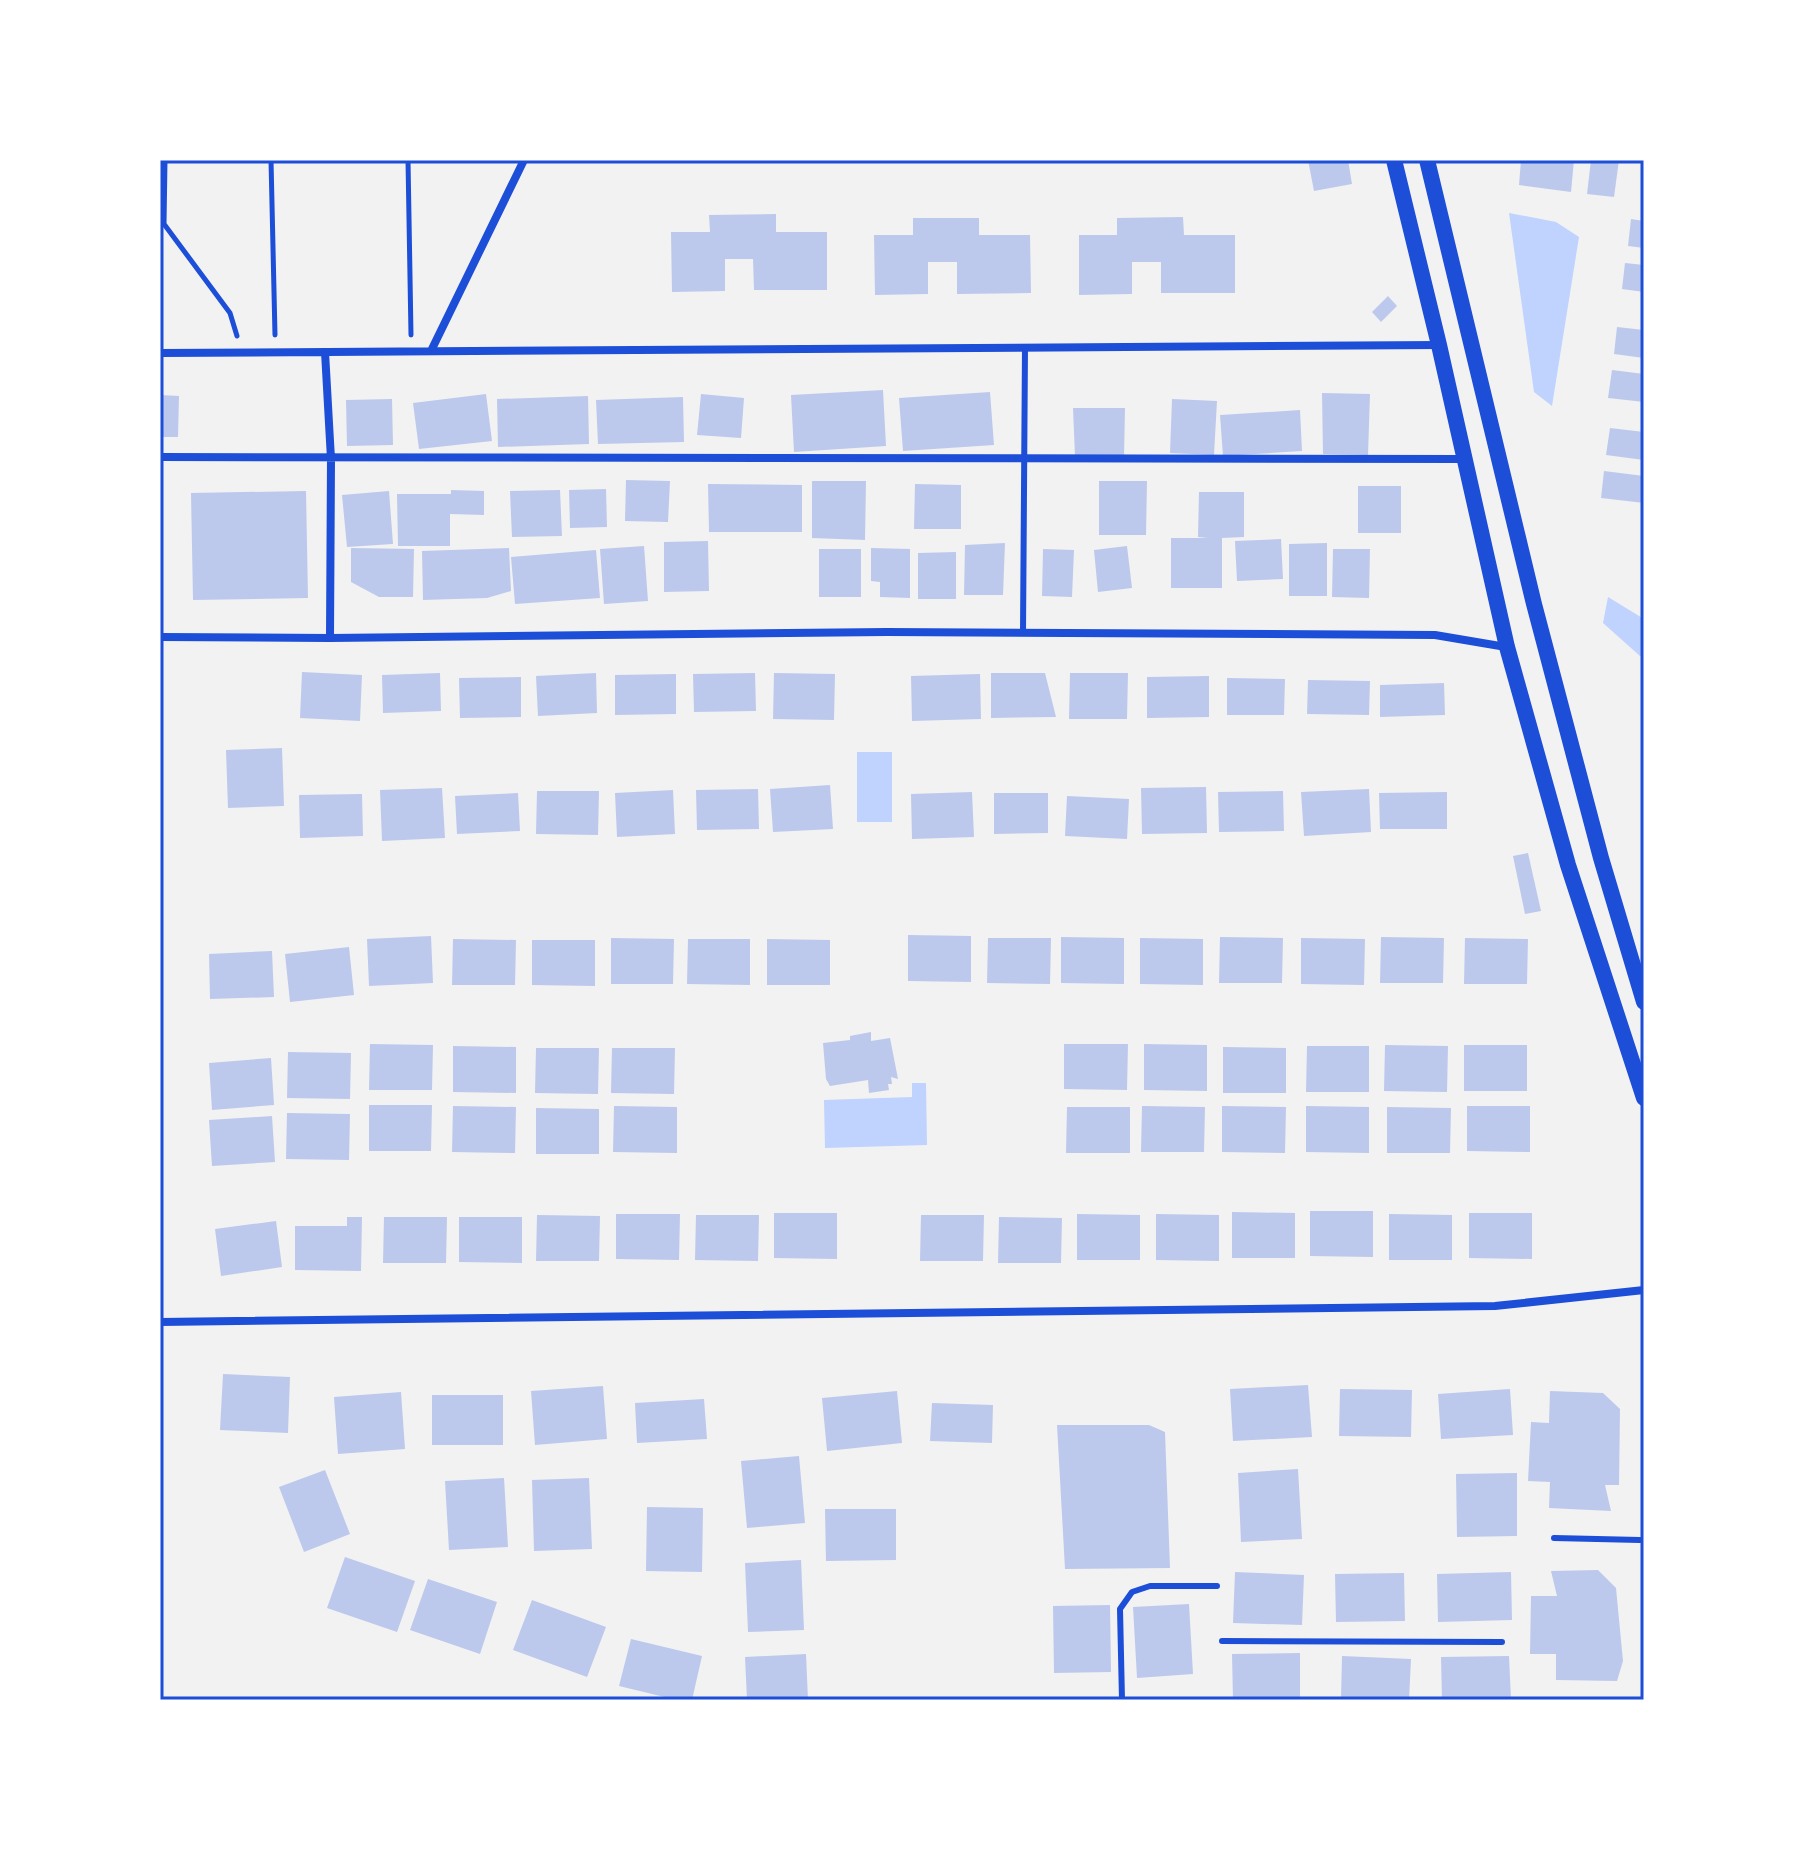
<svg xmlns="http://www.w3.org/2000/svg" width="1804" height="1860" font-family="Arial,sans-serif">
	<rect width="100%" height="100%" fill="#f2f2f2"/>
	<!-- water -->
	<path fill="#bfd3fe" d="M1509 213 1556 222 1579 237 1552 406 1534 392Z
		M1608 597 1644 619V656H1640L1603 623Z
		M857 752H892V822H857Z
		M912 1083H926L927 1145 825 1148 824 1100 912 1097Z"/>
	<!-- building -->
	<path fill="#bdc9ec" d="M1308 160H1348L1352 184 1314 191Z
		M1521 160H1574L1571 192 1519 185Z
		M1591 160H1619L1614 197 1587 194Z
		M776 214V232H827V290H754L753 259H725V291L672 292 671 232H710L709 215Z
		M1183 217 1184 235H1235V293H1161V262H1132V294L1079 295V235H1117V218Z
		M913 218H979V235H1030L1031 293 957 294V262H928V294L875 295 874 235H913Z
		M1631 219 1644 221V248L1628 246Z
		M1625 263 1644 265V292L1622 289Z
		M1388 296 1397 306 1381 322 1372 312Z
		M1617 327 1644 330V358L1614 354Z
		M1612 370 1644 374V402L1608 398Z
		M883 390 886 446 794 452 791 395Z
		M990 392 994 445 903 451 899 398Z
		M1322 393 1370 394 1368 455 1323 454Z
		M486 394 492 441 419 449 413 403Z
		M701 394 744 398 741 438 697 435Z
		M160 395 179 396 178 437H160Z
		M588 396 589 444 498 447 497 399Z
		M683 397 684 442 598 444 596 400Z
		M392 399 393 445 347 446 346 400Z
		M1172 399 1217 401 1214 455 1170 453Z
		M1073 408H1125L1124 457 1075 456Z
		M1300 410 1302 451 1223 456 1220 415Z
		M1610 428 1644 432V460L1606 455Z
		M1604 471 1644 476V503L1601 498Z
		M626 480 670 481 668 522 625 521Z
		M812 481H866L865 540 812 538Z
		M1099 481H1147L1146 535H1099Z
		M708 484 802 485V532H709Z
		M915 484 961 485V529H914Z
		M1358 486H1401V533H1358Z
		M606 489 607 527 570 528 569 490Z
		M451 490 484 491V515L450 514V546H398L397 494H451Z
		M560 490 562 536 512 537 510 491Z
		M306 491 308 598 193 600 191 493Z
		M389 491 393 544 347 547 342 495Z
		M1199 492H1244V537L1222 538V588H1171V538H1208L1198 537Z
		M1281 539 1283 579 1237 581 1235 541Z
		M708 541 709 591 664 592V542Z
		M1005 543 1003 595H964L965 545Z
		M1327 543V596H1289V544Z
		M644 546 648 601 604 604 600 549Z
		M1127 546 1132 588 1098 592 1094 550Z
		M351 548 414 549 413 597H379L351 582Z
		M509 548 511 591 487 598 423 600 422 551Z
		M871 548 910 549V598L880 597V582L871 581Z
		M819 549H861V597H819Z
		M1043 549 1074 550 1072 597 1042 596Z
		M1333 549H1370L1369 598 1332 597Z
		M596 550 600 598 515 604 511 557Z
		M956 552V599H918V553Z
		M302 672 362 675 360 721 300 718Z
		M440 673 441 711 383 713 382 675Z
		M596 673 597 713 538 716 536 676Z
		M755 673 756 711 694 712 693 674Z
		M774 673 835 674 834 720 773 719Z
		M991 673H1045L1056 717 991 718Z
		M1070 673H1128L1127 719H1069Z
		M676 674V714L615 715V675Z
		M980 674 981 719 912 721 911 676Z
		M1209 676V717L1147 718V677Z
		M521 677V717L460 718 459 678Z
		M1227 678 1285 679 1284 715H1227Z
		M1308 680 1370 681 1369 715 1307 714Z
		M1444 683 1445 715 1380 717V685Z
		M282 748 284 806 228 808 226 750Z
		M830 785 833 829 773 832 770 789Z
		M1206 787 1207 833 1142 834 1141 788Z
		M442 788 445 838 382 841 380 790Z
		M758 789 759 829 697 830 696 790Z
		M1369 789 1371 832 1304 836 1301 792Z
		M673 790 675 834 617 837 615 793Z
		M537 791H599L598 835 536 834Z
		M1283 791 1284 831 1219 832 1218 792Z
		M972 792 974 837 912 839 911 794Z
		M1447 792V829H1380L1379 793Z
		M518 793 520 831 457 834 455 796Z
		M994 793H1048V833L994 834Z
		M362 794 363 836 300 838 299 795Z
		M1067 796 1129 799 1127 839 1065 836Z
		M1528 853 1541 911 1525 914 1513 856Z
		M908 935 971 936V982L908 981Z
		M431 936 433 983 369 986 367 939Z
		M1061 937 1124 938V984L1061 983Z
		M1220 937 1283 938 1282 983H1219Z
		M1381 937 1444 938 1443 983H1380Z
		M611 938 674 939 673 984H611Z
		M988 938H1051L1050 984 987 983Z
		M1140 938 1203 939V985L1140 984Z
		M1301 938 1365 939 1364 985 1301 984Z
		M1465 938 1528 939 1527 984H1464Z
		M453 939 516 940 515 985H452Z
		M688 939H750V985L687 984Z
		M767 939 830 940V985H767Z
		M532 940H595V986L532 985Z
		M349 947 354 995 290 1002 285 954Z
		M272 951 274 997 210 999 209 954Z
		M871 1032V1041L890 1038 898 1079 891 1077 892 1084H888L889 1090 869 1093 868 1080 830 1086 826 1079 823 1043 850 1040V1036Z
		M370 1044 433 1045 432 1090H369Z
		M1064 1044H1128L1127 1090 1064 1089Z
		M1144 1044 1207 1045V1091L1144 1090Z
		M1385 1045 1448 1046 1447 1092 1384 1091Z
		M1464 1045H1527V1091H1464Z
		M453 1046 516 1047V1093L453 1092Z
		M1307 1046H1369V1092H1306Z
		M1223 1047 1286 1048V1093H1223Z
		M536 1048H599L598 1094 535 1093Z
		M612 1048H675L674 1094 611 1093Z
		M288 1052 351 1053 350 1099 287 1098Z
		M271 1058 274 1105 212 1110 209 1063Z
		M369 1105H432L431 1151H369Z
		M453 1106 516 1107 515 1153 452 1152Z
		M614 1106 677 1107V1153L613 1152Z
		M1142 1106 1205 1107 1204 1152H1141Z
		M1222 1106 1286 1107 1285 1153 1222 1152Z
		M1306 1106 1369 1107V1153L1306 1152Z
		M1467 1106H1530V1152L1467 1151Z
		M1067 1107H1130V1153H1066Z
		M1387 1107 1451 1108 1450 1153H1387Z
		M536 1108 599 1109V1154H536Z
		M287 1113 350 1114 349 1160 286 1159Z
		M272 1116 275 1162 212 1166 209 1120Z
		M1310 1211H1373V1257L1310 1256Z
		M1232 1212 1295 1213V1258H1232Z
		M774 1213H837V1259L774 1258Z
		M1469 1213H1532V1259L1469 1258Z
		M616 1214H680L679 1260 616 1259Z
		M1077 1214 1140 1215V1260H1077Z
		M1156 1214 1219 1215V1261L1156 1260Z
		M1389 1214 1452 1215V1260H1389Z
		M537 1215 600 1216 599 1261H536Z
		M696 1215H759L758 1261 695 1260Z
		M921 1215H984L983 1261H920Z
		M347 1217H362L361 1271 295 1270V1226H347Z
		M384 1217H447L446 1263H383Z
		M459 1217H522V1263L459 1262Z
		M999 1217 1062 1218 1061 1263H998Z
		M276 1221 282 1267 221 1276 215 1229Z
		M223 1374 290 1377 288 1433 220 1430Z
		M1308 1385 1312 1437 1233 1441 1230 1389Z
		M603 1386 607 1439 535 1445 531 1391Z
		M1340 1389 1412 1390 1411 1437 1339 1436Z
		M1510 1389 1513 1435 1441 1439 1438 1394Z
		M897 1391 902 1443 827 1451 822 1398Z
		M1550 1391 1603 1393 1620 1409 1619 1485H1605L1611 1511 1549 1508 1550 1482 1528 1481 1531 1422 1549 1423Z
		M401 1392 405 1449 338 1454 334 1397Z
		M432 1395H503V1445H432Z
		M704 1399 707 1439 637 1443 635 1403Z
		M932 1403 993 1405 992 1443 930 1441Z
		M1057 1425H1149L1165 1432 1170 1568 1065 1569Z
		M799 1456 805 1523 747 1528 741 1461Z
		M1298 1469 1302 1539 1241 1542 1238 1473Z
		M325 1470 350 1534 304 1552 279 1487Z
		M1517 1473V1536L1457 1537 1456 1474Z
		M504 1478 508 1547 449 1550 445 1481Z
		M589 1478 592 1549 534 1551 532 1480Z
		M647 1507 703 1508 702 1572 646 1571Z
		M825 1509H896V1560L826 1561Z
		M345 1557 415 1581 397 1632 327 1608Z
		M801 1560 804 1630 748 1632 745 1563Z
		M1598 1570 1616 1588 1623 1661 1617 1681 1556 1680V1654H1530L1531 1596H1557L1551 1571Z
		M1235 1572 1304 1575 1302 1625 1233 1623Z
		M1511 1572 1512 1620 1438 1622 1437 1574Z
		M1404 1573 1405 1621 1336 1622 1335 1574Z
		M428 1579 497 1602 480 1654 410 1630Z
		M532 1600 606 1627 587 1677 513 1650Z
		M1189 1604 1193 1674 1137 1678 1133 1607Z
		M1110 1605 1111 1672 1054 1673 1053 1606Z
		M631 1639 702 1656 692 1700H677L619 1686Z
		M1300 1653V1700H1233L1232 1654Z
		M806 1654 808 1700H747L745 1657Z
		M1342 1656 1411 1659 1409 1700 1341 1699Z
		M1509 1656 1511 1700H1442L1441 1657Z"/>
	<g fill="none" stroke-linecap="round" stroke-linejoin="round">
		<!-- path -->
		<path stroke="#1d4ed8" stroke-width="5" d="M165 160 164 224 230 313 237 336
			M271 160 275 335
			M408 160 411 335"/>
		<!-- service -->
		<path stroke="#1d4ed8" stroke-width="6" d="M1023 633 1025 347
			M1554 1538 1640 1540
			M1222 1641 1502 1642
			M1122 1700 1120 1609 1132 1592 1150 1586H1217"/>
		<!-- minor -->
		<path stroke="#1d4ed8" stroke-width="8" d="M431 351 524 160
			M325 352 331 459 330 638
			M160 353 1439 345
			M160 457 1465 459
			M160 637 330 638 887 632 1435 635 1506 647
			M160 1322 1495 1306 1644 1290"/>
		<!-- secondary -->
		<path stroke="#1d4ed8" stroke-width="16" d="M1394 160 1439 345 1507 647 1568 865 1644 1098
			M1427 160 1534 604 1601 858 1644 1002"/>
	</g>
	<!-- border -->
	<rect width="1804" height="1860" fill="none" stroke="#ffffff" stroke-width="324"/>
	<rect x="162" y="162" width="1480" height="1536" fill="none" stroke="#1d4ed8" stroke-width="3"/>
</svg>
